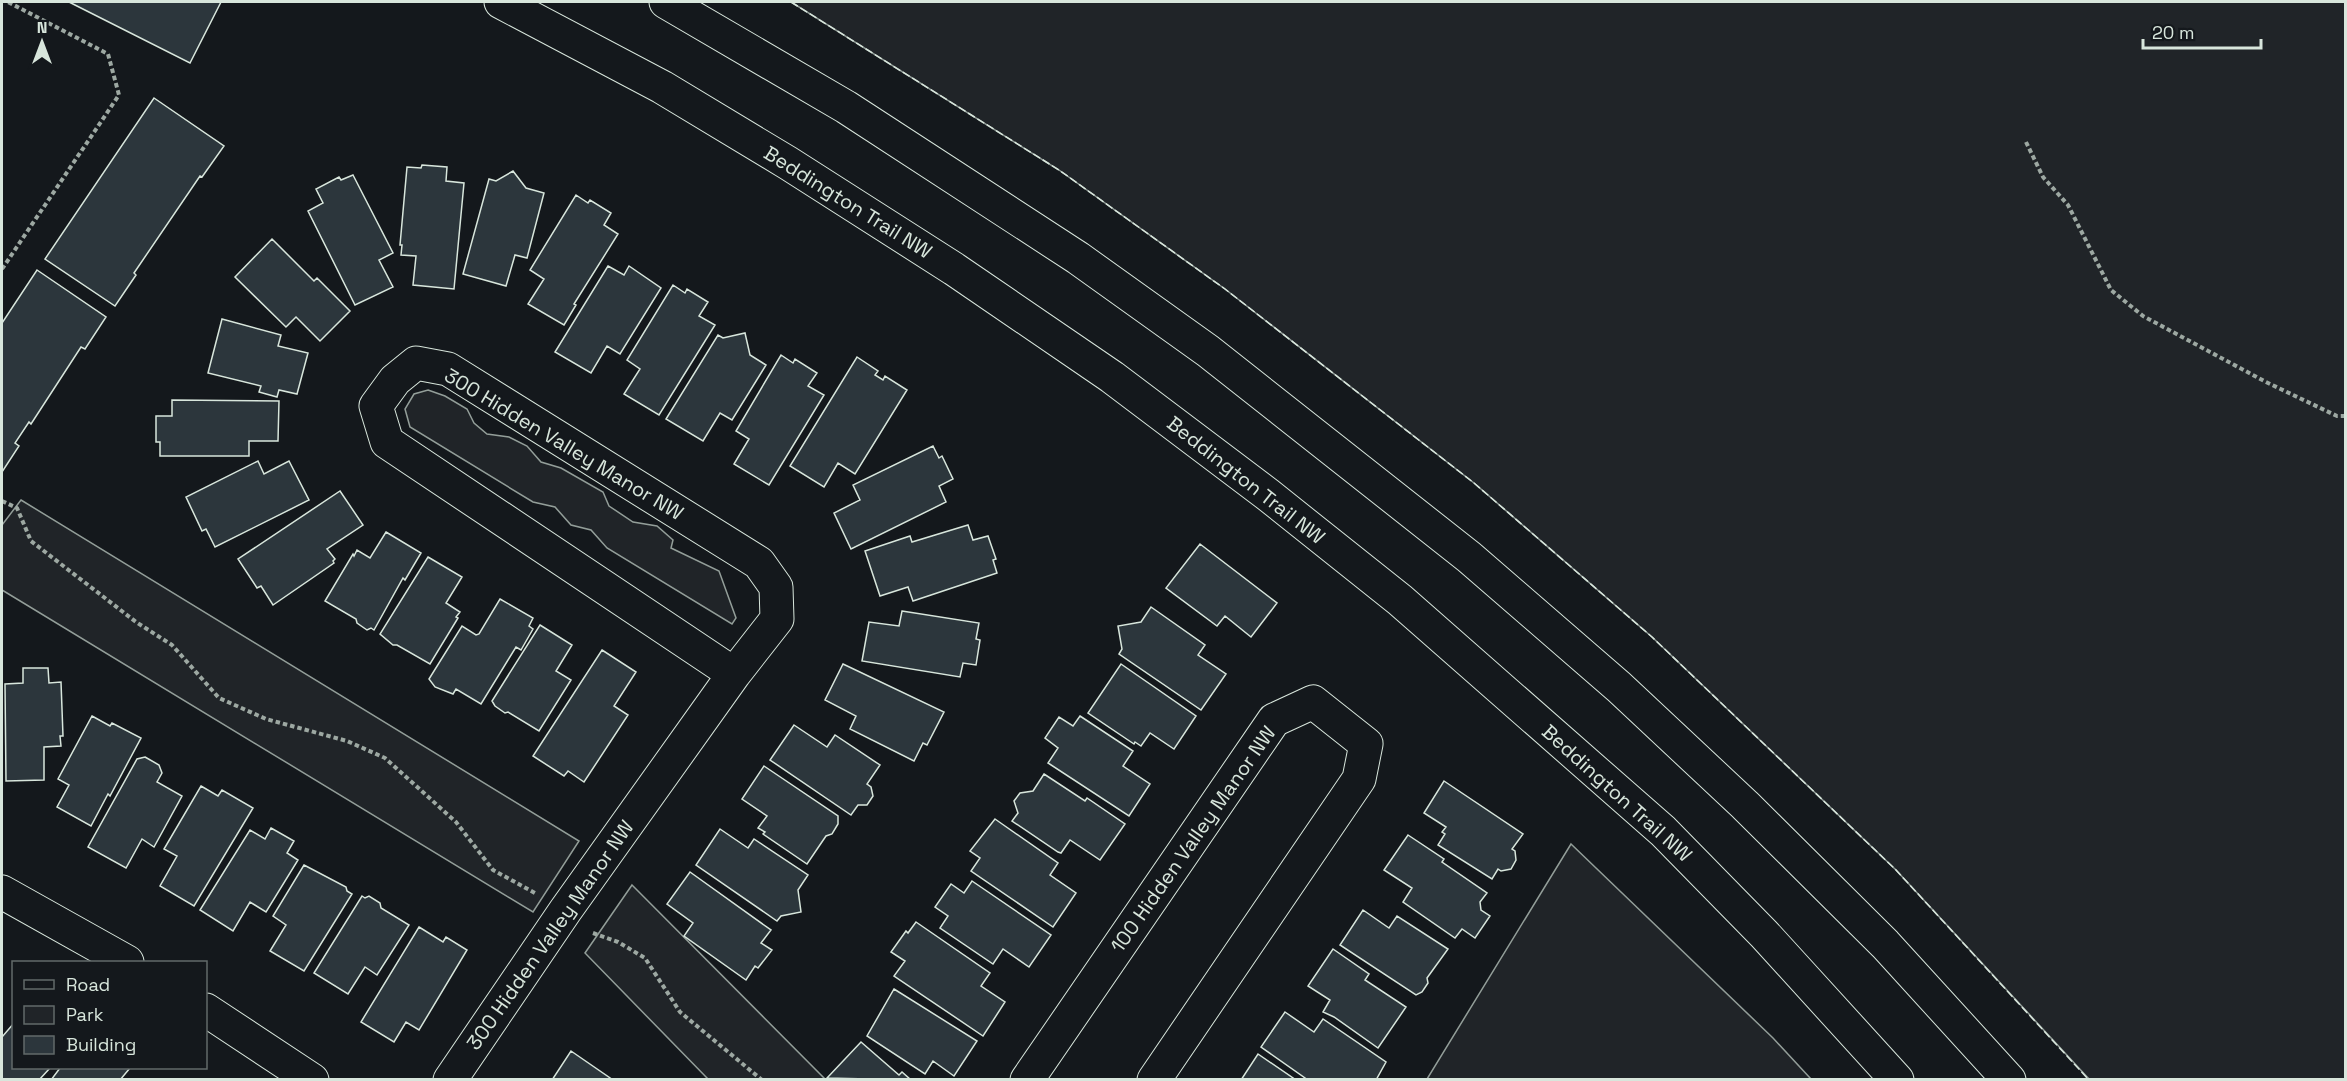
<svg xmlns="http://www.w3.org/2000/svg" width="2347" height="1081" font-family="'Space Grotesk',sans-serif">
	<rect width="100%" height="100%" fill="#14181c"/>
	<!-- green -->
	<path fill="#202428" stroke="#939e99" stroke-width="1.5" d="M791 2H2345V1079H2089L1896 870 1652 637 1474 483 1225 289 1059 170Z
		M428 390 445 396 467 409 474 423 487 434 509 437 527 446 541 462 561 468 603 492 609 506 633 522 657 526 673 540 671 548 719 571 736 618 732 624 607 548 591 530 571 525 555 507 533 502 410 427 405 409 414 394Z
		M21 500 579 841 533 912 2 590V525Z
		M1571 844 1773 1038 1811 1079H1427Z
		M632 885 825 1079H708L585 953Z"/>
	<!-- building -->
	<path fill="#2c363c" stroke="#d8e6dc" stroke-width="1.5" d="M69 2H221L190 63Z
		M154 98 224 146 202 177 200 176 134 273 136 275 115 306 45 259Z
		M422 165 447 167 446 181 464 183 454 289 413 285 416 256 401 255 402 245H400L407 167 421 168Z
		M513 171 526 188 544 193 527 258 515 255 506 286 463 274 489 179 496 181Z
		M353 175 393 253 379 260 393 287 355 305 308 211 323 203 316 189 339 177 341 180Z
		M576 195 588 203 590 200 611 213 604 225 618 234 574 304 576 305 564 325 528 304 544 279 530 270Z
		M272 239 314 281 317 278 350 311 320 341 296 317 286 327 235 277Z
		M608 266 624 275 629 266 661 288 620 354 607 346 591 373 555 352Z
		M37 270 106 317 85 349 81 347 31 424 29 422 15 443 19 446 2 472V323Z
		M673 285 685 293 687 289 708 302 699 316 715 325 659 415 624 394 640 369 627 360Z
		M222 319 281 335 278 346 308 353 297 394 279 390 277 397 259 392 261 386 208 373Z
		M745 333 750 355 766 365 732 420 720 413 703 441 666 419 718 335 723 338Z
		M781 355 793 363 795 359 817 373 808 386 824 395 769 485 734 464 749 439 736 431Z
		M857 357 878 371 875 375 883 380 885 376 907 390 855 474 838 463 824 487 790 466Z
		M172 400 279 401 278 441H249V456H160V442H156V416H172Z
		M933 446 939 458 942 456 953 479 939 486 946 502 851 549 834 513 860 500 853 485Z
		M258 461 264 474 289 461 309 500 215 547 206 529 202 531 186 497Z
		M340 491 363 525 327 549 335 559 333 561 334 563 273 605 261 586 257 588 238 559Z
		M968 525 973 540 988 536 996 559 993 560 997 573 913 601 908 587 880 596 865 551 910 536 912 542Z
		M386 532 421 553 405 580 403 578 374 630 371 628 367 630 357 623 356 619 325 601 353 554 354 556 357 550 370 558Z
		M1200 544 1277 603 1251 637 1225 616 1217 626 1166 588Z
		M428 557 462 577 446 603 460 612 456 617 458 618 430 664 397 645H393L380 634Z
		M500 599 533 618 529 626 533 629 521 650 516 647 481 704 456 689 453 694 435 687 429 679 462 626 476 635 479 634Z
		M1151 607 1205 645 1198 655 1226 674 1201 710 1119 654 1122 649 1118 626 1141 622Z
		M902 611 979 623 976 639 980 640 976 665 963 663 960 677 862 661 869 622 899 626Z
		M540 625 572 645 556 671 571 680 539 731 508 712 505 713 495 706 492 701Z
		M602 650 636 672 614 706 628 715 584 782 568 771 564 776 533 756Z
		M843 664 944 712 927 745 923 743 914 761 850 729 856 716 825 700Z
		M1121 664 1196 716 1174 749 1150 733 1141 746 1135 742 1134 744 1088 713Z
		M23 668H48L49 683 61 682 63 736H60L61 746 44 747V780L6 781 5 684 23 683Z
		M92 716 110 726 112 723 141 738 110 796 108 794 91 826 57 807 69 785 58 779Z
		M1080 716 1133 751 1123 766 1150 784 1129 816 1048 763 1058 748 1045 738 1059 717 1073 726Z
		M794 725 827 747 835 735 880 765 867 784 871 787 873 796 867 805H858L851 815 770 760Z
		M145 757 159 765 162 773 157 782 182 796 154 847 142 839 126 868 88 847 137 759Z
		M764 766 838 816V824L832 834 826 836 807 864 763 834 765 832 758 828 767 816 742 799Z
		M1044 774 1085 801 1087 798 1125 824 1100 860 1070 840 1061 853 1058 852 1012 821 1018 813 1014 801 1020 793 1033 791Z
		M1444 781 1523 834 1512 849 1515 851 1516 860 1511 869 1501 871 1498 869 1492 879 1438 845 1445 834 1442 832 1446 827 1424 813Z
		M201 786 218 796 222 790 253 808 194 906 160 886 177 856 164 849Z
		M995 819 1058 863 1050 875 1076 893 1053 927 971 871 980 858 970 851Z
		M271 828 294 841 287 853 298 860 266 912 250 902 233 931 200 910 250 830 265 839Z
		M720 829 748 848 754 839 808 875 798 890 801 912 781 916 777 921 696 865Z
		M1408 835 1444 859 1442 862 1487 893 1480 902 1481 910 1490 916 1475 938 1462 929 1455 938 1403 902 1412 888 1384 870Z
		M304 865 346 887 347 891 352 894 304 971 270 951 286 925 273 916Z
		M690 872 771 930 761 943 772 950 758 968 755 966 746 980 684 936 693 923 667 904Z
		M972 881 1051 935 1029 967 1003 949 993 964 940 928 948 916 935 907 951 884 964 893Z
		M362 896 365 898 369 896 380 903 381 908 409 925 377 975 365 967 348 994 314 973Z
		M1363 910 1389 928 1397 916 1448 949 1427 978 1428 983 1422 992 1416 995 1340 945Z
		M916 922 990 973 981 986 1005 1002 983 1036 894 976 905 961 891 952 906 931 908 933Z
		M419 927 443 942 446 937 467 950 419 1030 406 1022 394 1042 361 1022Z
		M1333 949 1369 974 1365 980 1406 1007 1378 1048 1334 1017 1323 1012 1330 1000 1308 986Z
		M894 989 977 1041 954 1076 933 1061 925 1074 867 1036Z
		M1285 1012 1314 1032 1323 1019 1386 1062 1376 1080H1308L1261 1047Z
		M14 1023V1068H50L39 1080H2V1037Z
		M861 1042 899 1075 902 1072 911 1080 827 1078Z
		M571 1051 613 1080H552Z
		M1258 1054 1296 1080H1241Z
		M60 1068H130L120 1080H51Z"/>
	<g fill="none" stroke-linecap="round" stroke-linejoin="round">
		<!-- street casing -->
		<g stroke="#d8e6dc" stroke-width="35">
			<path id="street" d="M2 892 127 962
				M206 1010 312 1080
				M450 1080 565 911 734 674 777 619 776 587 759 563 448 369 416 363 395 380 376 406 387 442 734 674
				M1027 1080 1274 720 1313 702 1366 744 1359 779 1154 1080"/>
		</g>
		<!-- secondary casing -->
		<g stroke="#d8e6dc" stroke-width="35">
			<path id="secondary" d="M501 2 662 87 788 163 954 269 1112 377 1267 494 1400 600 1663 831 1764 934 1897 1080
				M666 2 846 107 1078 258 1208 351 1469 557 1619 687 1745 805 1885 944 2009 1080"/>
		</g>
		<!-- path -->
		<path stroke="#9da8a2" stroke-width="4" stroke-dasharray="4.5 3" stroke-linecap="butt" d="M2026 142 2043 177 2068 205 2111 290 2143 316 2266 382 2337 416H2346
			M2 269 119 95 108 54 8 2
			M2 501 17 508 31 541 136 622 172 645 219 698 266 719 347 741 385 758 456 822 493 870 535 893
			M593 933 618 942 645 958 680 1012 762 1080"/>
		<!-- street -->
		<use href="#street" stroke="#14181c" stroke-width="33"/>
		<!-- secondary -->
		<use href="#secondary" stroke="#14181c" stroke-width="33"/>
		<!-- fence -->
		<path stroke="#d8e6dc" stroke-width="1.5" stroke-dasharray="8 3" stroke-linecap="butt" d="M791 2 1059 170 1225 289 1474 483 1652 637 1896 870 2089 1080"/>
	</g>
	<g text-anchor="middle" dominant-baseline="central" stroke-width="4.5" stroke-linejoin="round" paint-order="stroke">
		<!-- street labels -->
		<g font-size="20" fill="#d8e6dc" stroke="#14181c">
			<text transform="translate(848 202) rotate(32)">Beddington Trail NW</text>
			<text transform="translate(564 444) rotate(31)">300 Hidden Valley Manor NW</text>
			<text transform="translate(1246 480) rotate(38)">Beddington Trail NW</text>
			<text transform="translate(1617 793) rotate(42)">Beddington Trail NW</text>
			<text transform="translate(1193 839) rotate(-55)">100 Hidden Valley Manor NW</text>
			<text transform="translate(550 935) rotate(-55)">300 Hidden Valley Manor NW</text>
		</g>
	</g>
	<!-- border -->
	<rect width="2347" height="1081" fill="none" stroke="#d8e6dc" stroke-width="6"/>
	<!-- legend -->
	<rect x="12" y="961" width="195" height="108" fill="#14181c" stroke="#626a69" stroke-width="1.5"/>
	<rect x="24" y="980" width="30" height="9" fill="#14181c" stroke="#626a69" stroke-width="1.5"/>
	<text x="66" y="991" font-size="18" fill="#d8e6dc">Road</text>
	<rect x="24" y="1006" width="30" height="18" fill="#202428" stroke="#626a69" stroke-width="1.5"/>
	<text x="66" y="1021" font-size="18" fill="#d8e6dc">Park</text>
	<rect x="24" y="1036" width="30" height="18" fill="#2c363c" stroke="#626a69" stroke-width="1.5"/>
	<text x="66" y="1051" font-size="18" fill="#d8e6dc">Building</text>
	<!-- north arrow -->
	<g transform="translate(42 42)" stroke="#14181c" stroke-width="4.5" paint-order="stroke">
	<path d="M0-4.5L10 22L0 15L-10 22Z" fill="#d8e6dc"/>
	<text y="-9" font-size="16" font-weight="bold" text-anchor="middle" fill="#d8e6dc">N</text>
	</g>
	<!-- scale -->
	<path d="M2143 39v9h118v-9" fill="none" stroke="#d8e6dc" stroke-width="3"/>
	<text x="2152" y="39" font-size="18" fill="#d8e6dc" stroke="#14181c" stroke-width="4.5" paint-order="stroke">20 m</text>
</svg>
